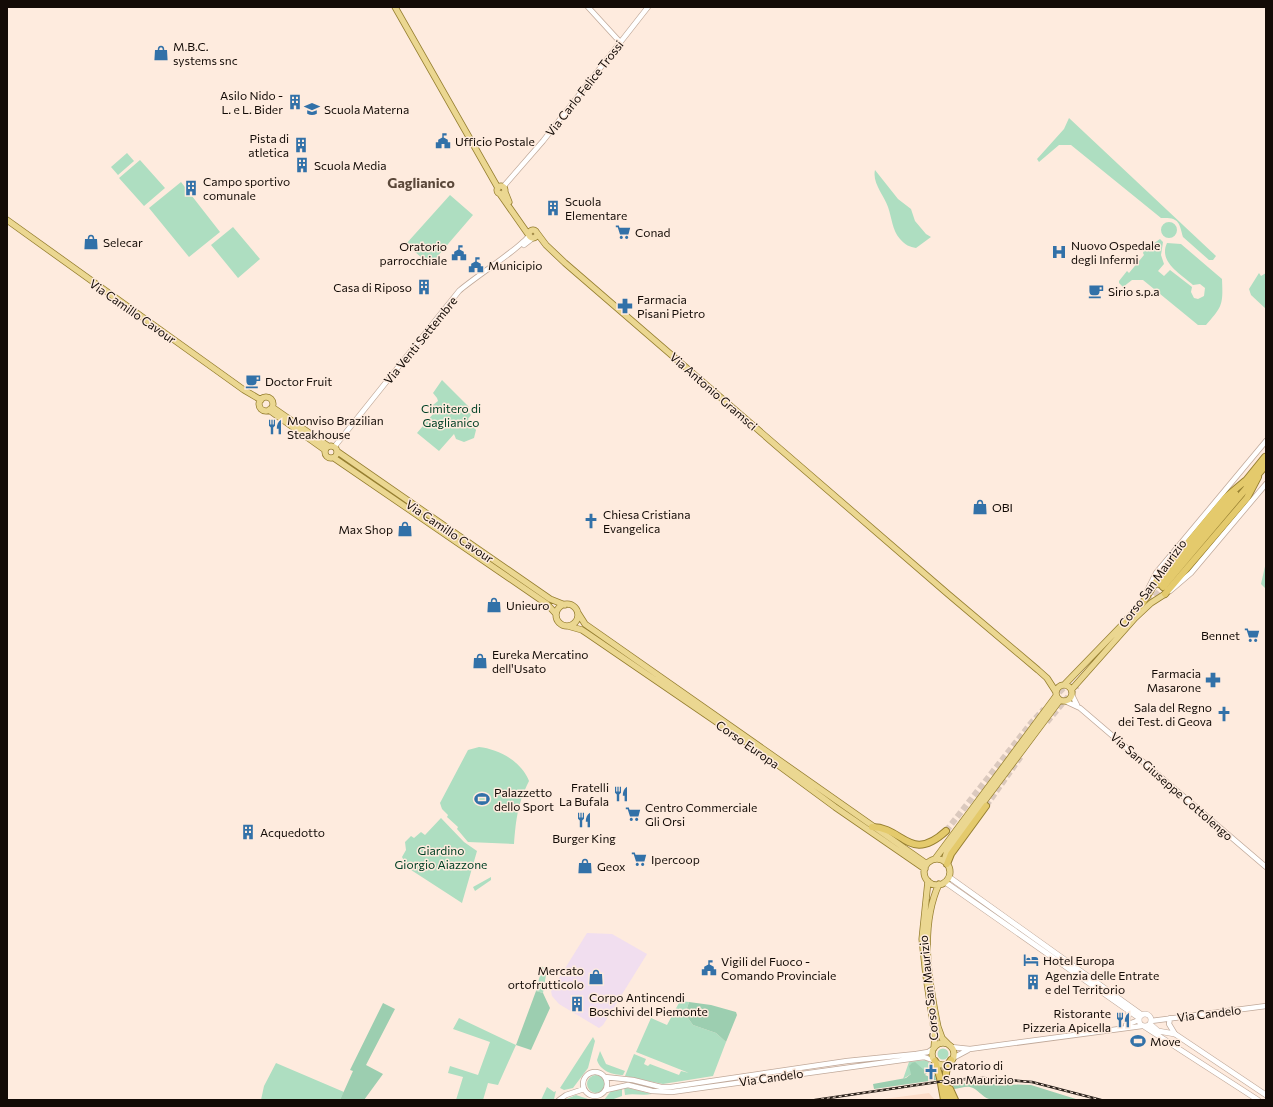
<svg xmlns="http://www.w3.org/2000/svg" width="1273" height="1107" font-family="Commissioner,sans-serif">
	<rect width="100%" height="100%" fill="#feebde"/>
	<!-- commercial -->
	<path fill="#f1deef" d="M587 933 612 934 647 954 603 1025 599 1028 559 1004 552 996 551 991Z"/>
	<!-- built -->
	<path fill="#fcdcc8" d="M929 1093 935 1100H876Z"/>
	<!-- green -->
	<path fill="#aedec1" d="M1069 118 1216 256 1213 260H1209L1183 237C1179 222 1179 217 1161 218L1071 145H1059L1039 162 1037 159 1064 129Z
		M127 153 134 161 118 175 111 167Z
		M140 160 165 188 144 206 119 178Z
		M875 170 898 199 911 209 915 221 926 234 931 237 916 248C910 247 905 245 900 239 892 230 892 218 888 207 884 195 872 183 875 170Z
		M181 182 220 232 189 257 149 208Z
		M450 195 473 215 430 265 406 244Z
		M1161 230a8 8 0 1 1 16 0a8 8 0 1 1-16 0Z
		M233 227 260 259 238 278 211 245Z
		M1160 239 1163 242 1161 255 1164 264 1158 271 1164 276 1170 270 1192 287 1191 292 1194 298 1198 299 1204 296 1205 288 1200 284 1193 285C1181 274 1158 262 1167 243L1181 244 1222 279C1223 304 1223 306 1206 325H1198L1143 280H1132L1123 287 1119 283V281L1127 271 1129 273 1144 255 1143 253 1144 250Z
		M1259 273 1261 276 1266 273V309L1251 295 1249 289Z
		M442 380 469 407 467 410 471 415 468 419 476 430 474 438 464 442 456 439 454 434 439 451 417 433 433 414V405L438 401 437 398 433 393Z
		M1266 562V589L1261 584Z
		M479 747C499 749 522 762 529 781 518 803 516 818 514 844L468 842 457 829 458 827 447 817 448 815 442 809 440 803 468 750Z
		M441 818 464 842 477 851 462 903 408 868 402 857 406 850 405 842 411 836 414 838 421 832 425 835Z
		M491 877V880L475 891 473 887Z
		M538 966 543 967 546 975 543 993 536 991 541 971Z
		M680 1001 689 1002 685 1014 693 1025 716 1033 726 1042 713 1076 663 1084 625 1076 634 1054 646 1059 644 1064 648 1066 650 1064 679 1075 681 1071 689 1073 636 1052 651 1018 667 1025Z
		M459 1018 516 1045 498 1085 488 1083 483 1100H456L463 1077 448 1073 450 1066 478 1075 490 1042 453 1029Z
		M593 1037 595 1041 588 1068 573 1088 564 1090 560 1088Z
		M937.5 1054a5.5 5.5 0 1 1 11 0a5.5 5.5 0 1 1-11 0Z
		M600 1051 606 1064 625 1071 623 1075C613 1075 600 1071 597 1060Z
		M926 1060 935 1067 938 1079 936 1080 935 1071 932 1068 911 1074 903 1079 909 1062Z
		M276 1063 344 1092 340 1100H261L264 1086Z
		M587 1084a9 9 0 1 1 18 0a9 9 0 1 1-18 0Z
		M547 1087 554 1092 556 1091 554 1099 541 1100Z
		M622 1087V1096L611 1100H604L611 1091Z
		M624 1087 652 1094C642 1096 634 1093 625 1095Z
		M576 1095 591 1100H564Z"/>
	<!-- forest -->
	<path fill="#9cceb0" d="M536 991 543 993 550 1008 531 1050 516 1045Z
		M689 1002 711 1005 736 1012 737 1015 726 1042 716 1033 693 1025 685 1014Z
		M383 1003 395 1009 366 1065 383 1074 364 1100H340L353 1071 350 1070Z
		M915 1062 924 1070 932 1068 925 1075 930 1077 935 1075 936 1080 874 1089 873 1084 906 1078 911 1074 909 1066 912 1063Z
		M952 1083 1031 1085 1079 1100 989 1099C982 1097 977 1088 970 1087 965 1086 959 1089 954 1089Z"/>
	<g fill="none" stroke-linecap="round" stroke-linejoin="round">
		<!-- trunk-tunnel -->
		<path stroke="#dbc9be" stroke-width="6" stroke-dasharray="6 3" stroke-linecap="butt" d="M1149 603 1163 587
			M1053 699 1070 681
			M1047 722 1077 686
			M986 806 1022 755
			M946 831 1031 723 1044 709"/>
		<!-- tertiary casing -->
		<g stroke="#c0a99a" stroke-width="6">
			<path id="tertiary" d="M588 7 620 42
				M503 187 543 141 648 7
				M524 245 533 238
				M335 446 459 291C472 279 525 245 529 235
				M1170 591 1191 573 1266 484
				M1145 595 1156 573 1266 441
				M1072 695 1077 705
				M1065 701 1080 708 1266 867
				M1170 1018 1169 1024 1175 1034
				M1151 1021 1266 1006
				M1126 1025 1139 1020
				M951 1047 970 1049 1142 1026
				M953 1058 968 1050
				M583 1084a12 12 0 1 1 24 0a12 12 0 1 1-24 0Z
				M605 1077 633 1080 661 1087H671L847 1061 916 1054 928 1052 934 1048
				M606 1090 628 1085 652 1091 672 1092 924 1057 935 1061
				M559 1100 566 1095 584 1089"/>
		</g>
		<!-- secondary casing -->
		<g stroke="#c0a99a" stroke-width="6">
			<path id="secondary" d="M949 877 1142 1015
				M945 882 1139 1018
				M1139 1020a6 6 0 1 1 12 0a6 6 0 1 1-12 0Z
				M1127 1024 1129 1011
				M1150 1024 1158 1031 1175 1034 1266 1095
				M1145 1027 1258 1100"/>
		</g>
		<!-- primary casing -->
		<g stroke="#967f31" stroke-width="7">
			<path id="primary" d="M395 7 498 188
				M497 190a4 4 0 1 1 8 0a4 4 0 1 1-8 0Z
				M505 192 509 202
				M500 194 528 234
				M7 220 244 390 261 400
				M529 234a4 4 0 1 1 8 0a4 4 0 1 1-8 0Z
				M537 233 546 245 565 263 948 594 1038 670 1047 678 1056 692
				M259 404a7 7 0 1 1 14 0a7 7 0 1 1-14 0Z
				M272 407 328 446
				M269 410 325 450
				M325 452a6 6 0 1 1 12 0a6 6 0 1 1-12 0Z
				M338 452 550 599 565 605
				M334 458 547 604 556 614
				M556 615a11 11 0 1 1 22 0a11 11 0 1 1-22 0Z
				M578 613 585 624 927 864
				M568 626 582 630 588 634 759 751 835 807 925 869
				M1065 684 1127 620
				M1056 693a8 8 0 1 1 16 0a8 8 0 1 1-16 0Z
				M1072 689 1135 618 1151 603 1165 594
				M935 859 1056 696
				M924 872a13 13 0 1 1 26 0a13 13 0 1 1-26 0Z
				M944 861 947 851 1060 700
				M928 881 922 939 926 976 935 1036 934 1048
				M939 884C919 927 929 983 938 1027L942 1038 949 1045
				M932 1054a11 11 0 1 1 22 0a11 11 0 1 1-22 0Z"/>
		</g>
		<!-- trunk casing -->
		<g stroke="#967f31" stroke-width="8">
			<path id="trunk" d="M1244 483 1265 457
				M1159 584 1235 493
				M1163 587 1266 465
				M1165 594 1247 498 1258 477
				M1127 620 1142 604 1157 580 1226 497 1245 481
				M872 827C903 827 910 864 946 831
				M947 864 951 854 986 806
				M935 1061 940 1078 944 1100
				M950 1089 955 1100
				M949 1100C947 1086 942 1072 951 1060"/>
		</g>
		<!-- tertiary -->
		<use href="#tertiary" stroke="#fff" stroke-width="4.5"/>
		<!-- secondary -->
		<use href="#secondary" stroke="#fff" stroke-width="5"/>
		<!-- primary -->
		<use href="#primary" stroke="#ebd791" stroke-width="5.5"/>
		<!-- trunk -->
		<use href="#trunk" stroke="#e4ca6c" stroke-width="6"/>
		<!-- rail casing -->
		<g stroke="#2b221c" stroke-width="2.5">
			<path id="rail" d="M815 1100 951 1080 983 1078 1032 1082 1101 1100"/>
		</g>
		<!-- rail -->
		<use href="#rail" stroke="#feebde" stroke-width="1" stroke-dasharray="3" stroke-linecap="butt"/>
	</g>
	<!-- icons -->
	<defs>
		<g id="shop-bare" transform="scale(1.2)"><path d="M-5-2.5h2.3a2.7 3.5 0 0 1 5.4 0H5L5.5 6h-11ZM-1.5-2.5h3a1.5 2.3 0 0 0-3 0Z" fill="#3271a8" stroke="#feebde" stroke-width="2.5" paint-order="stroke"/></g>
		<g id="building-bare" transform="scale(1.2)"><path d="M-4-6H4V6H1V3H-1V6H-4ZM-2.5-4.3h1.7v1.8h-1.7ZM.8-4.3h1.7v1.8H.8ZM-2.5-1h1.7V.8h-1.7ZM.8-1h1.7V.8H.8Z" fill="#3271a8" stroke="#feebde" stroke-width="2.5" paint-order="stroke"/></g>
		<g id="school-bare" transform="scale(1.2)"><path d="M0-5L7-2L0 1L-7-2ZM-4 1L0 2.5L4 1V4Q0 6-4 4Z" fill="#3271a8" stroke="#feebde" stroke-width="2.5" paint-order="stroke"/></g>
		<g id="civic-bare" transform="scale(1.2)"><path d="M-.6-6.5H3V-4.5H.6V-3L4-1V1h2V6H-6V1h2V-1L-.6-3ZM-1.2 2.5V6h2.4V2.5Z" fill="#3271a8" stroke="#feebde" stroke-width="2.5" paint-order="stroke"/></g>
		<g id="supermarket-bare" transform="scale(1.2)"><path d="M-6-5.5h2.5l.6 2H6L4.5 2H-2.5L-4.4-4H-6ZM-1.5 3.2a1.3 1.3 0 1 0 .1 0ZM3 3.2a1.3 1.3 0 1 0 .1 0Z" fill="#3271a8" stroke="#feebde" stroke-width="2.5" paint-order="stroke"/></g>
		<g id="hospital-bare" transform="scale(1.2)"><path d="M-5-5h3v3.5h4V-5h3V5h-3V1.5h-4V5h-3Z" fill="#3271a8" stroke="#feebde" stroke-width="2.5" paint-order="stroke"/></g>
		<g id="cafe-bare" transform="scale(1.2)"><path d="M-5.5-4.5H6V0H3Q3 3.5 0 3.5H-2.5Q-5.5 3.5-5.5 0ZM3-3.2v2h1.7v-2ZM-6 4.5H4V6H-6Z" fill="#3271a8" stroke="#feebde" stroke-width="2.5" paint-order="stroke"/></g>
		<g id="pharmacy-bare" transform="scale(1.2)"><path d="M-2-6h4v4h4v4h-4v4h-4v-4h-4v-4h4Z" fill="#3271a8" stroke="#feebde" stroke-width="2.5" paint-order="stroke"/></g>
		<g id="restaurant-bare" transform="scale(1.2)"><path d="M-5-6h1v4h1v-4h1v4h1v-4h1v5L-1.5 .5V6h-2V.5L-5-1ZM5-6V6H3V1.5H1.5Q1.5-4 5-6Z" fill="#3271a8" stroke="#feebde" stroke-width="2.5" paint-order="stroke"/></g>
		<g id="church-bare" transform="scale(1.2)"><path d="M-1.2-6h2.4v3.5h3.3v2.4h-3.3V6h-2.4V-.1h-3.3v-2.4h3.3Z" fill="#3271a8" stroke="#feebde" stroke-width="2.5" paint-order="stroke"/></g>
		<g id="stadium-bare" transform="scale(1.2)"><path d="M0-5a6.5 5 0 1 0 0 10a6.5 5 0 1 0 0-10ZM-3.5-1.8h7v3.6h-7Z" fill="#3271a8" stroke="#feebde" stroke-width="2.5" paint-order="stroke"/></g>
		<g id="hotel-bare" transform="scale(1.2)"><path d="M-6-4.5h1.5V1H6V5H4.5V3h-9V5H-6ZM-4 0a1.8 1.8 0 1 1 3.6 0ZM.5 0V-2.5h3Q6-2.5 6 0Z" fill="#3271a8" stroke="#feebde" stroke-width="2.5" paint-order="stroke"/></g>
	</defs>
	<g fill-rule="evenodd">
		<use href="#shop-bare" x="161" y="53"/>
		<use href="#building-bare" x="295" y="102"/>
		<use href="#school-bare" x="312" y="109"/>
		<use href="#civic-bare" x="443" y="141"/>
		<use href="#building-bare" x="301" y="145"/>
		<use href="#building-bare" x="302" y="165"/>
		<use href="#building-bare" x="191" y="188"/>
		<use href="#building-bare" x="553" y="208"/>
		<use href="#supermarket-bare" x="623" y="232"/>
		<use href="#shop-bare" x="91" y="242"/>
		<use href="#hospital-bare" x="1059" y="252"/>
		<use href="#civic-bare" x="459" y="253"/>
		<use href="#civic-bare" x="476" y="265"/>
		<use href="#building-bare" x="424" y="287"/>
		<use href="#cafe-bare" x="1096" y="291"/>
		<use href="#pharmacy-bare" x="625" y="306"/>
		<use href="#cafe-bare" x="253" y="381"/>
		<use href="#restaurant-bare" x="275" y="427"/>
		<use href="#shop-bare" x="980" y="507"/>
		<use href="#church-bare" x="591" y="521"/>
		<use href="#shop-bare" x="405" y="529"/>
		<use href="#shop-bare" x="494" y="605"/>
		<use href="#supermarket-bare" x="1252" y="635"/>
		<use href="#shop-bare" x="480" y="661"/>
		<use href="#pharmacy-bare" x="1213" y="680"/>
		<use href="#church-bare" x="1224" y="714"/>
		<use href="#restaurant-bare" x="621" y="794"/>
		<use href="#stadium-bare" x="482" y="799"/>
		<use href="#supermarket-bare" x="633" y="814"/>
		<use href="#restaurant-bare" x="584" y="820"/>
		<use href="#building-bare" x="248" y="832"/>
		<use href="#supermarket-bare" x="639" y="859"/>
		<use href="#shop-bare" x="585" y="866"/>
		<use href="#hotel-bare" x="1031" y="960"/>
		<use href="#civic-bare" x="709" y="968"/>
		<use href="#shop-bare" x="596" y="977"/>
		<use href="#building-bare" x="1033" y="982"/>
		<use href="#building-bare" x="577" y="1004"/>
		<use href="#restaurant-bare" x="1123" y="1020"/>
		<use href="#stadium-bare" x="1138" y="1041"/>
		<use href="#church-bare" x="931" y="1072"/>
	</g>
	<g text-anchor="middle" dominant-baseline="central" stroke-width="3" stroke-linejoin="round" paint-order="stroke">
		<!-- poi labels -->
		<g font-size="12" fill="#130b06" stroke="#feebde" text-anchor="start">
			<text x="173" y="46">M.B.C.<tspan x="173" dy="14">systems snc</tspan></text>
			<text x="283" y="95" text-anchor="end">Asilo Nido -<tspan x="283" dy="14">L. e L. Bider</tspan></text>
			<text x="324" y="109">Scuola Materna</text>
			<text x="289" y="138" text-anchor="end">Pista di<tspan x="289" dy="14">atletica</tspan></text>
			<text x="455" y="141">Ufficio Postale</text>
			<text x="314" y="165">Scuola Media</text>
			<text x="203" y="181">Campo sportivo<tspan x="203" dy="14">comunale</tspan></text>
			<text x="565" y="201">Scuola<tspan x="565" dy="14">Elementare</tspan></text>
			<text x="635" y="232">Conad</text>
			<text x="103" y="242">Selecar</text>
			<text x="1071" y="245">Nuovo Ospedale<tspan x="1071" dy="14">degli Infermi</tspan></text>
			<text x="447" y="246" text-anchor="end">Oratorio<tspan x="447" dy="14">parrocchiale</tspan></text>
			<text x="488" y="265">Municipio</text>
			<text x="412" y="287" text-anchor="end">Casa di Riposo</text>
			<text x="1108" y="291">Sirio s.p.a</text>
			<text x="637" y="299">Farmacia<tspan x="637" dy="14">Pisani Pietro</tspan></text>
			<text x="265" y="381">Doctor Fruit</text>
			<text x="287" y="420">Monviso Brazilian<tspan x="287" dy="14">Steakhouse</tspan></text>
			<text x="992" y="507">OBI</text>
			<text x="603" y="514">Chiesa Cristiana<tspan x="603" dy="14">Evangelica</tspan></text>
			<text x="393" y="529" text-anchor="end">Max Shop</text>
			<text x="506" y="605">Unieuro</text>
			<text x="1240" y="635" text-anchor="end">Bennet</text>
			<text x="492" y="654">Eureka Mercatino<tspan x="492" dy="14">dell'Usato</tspan></text>
			<text x="1201" y="673" text-anchor="end">Farmacia<tspan x="1201" dy="14">Masarone</tspan></text>
			<text x="1212" y="707" text-anchor="end">Sala del Regno<tspan x="1212" dy="14">dei Test. di Geova</tspan></text>
			<text x="609" y="787" text-anchor="end">Fratelli<tspan x="609" dy="14">La Bufala</tspan></text>
			<text x="494" y="792">Palazzetto<tspan x="494" dy="14">dello Sport</tspan></text>
			<text x="645" y="807">Centro Commerciale<tspan x="645" dy="14">Gli Orsi</tspan></text>
			<text x="260" y="832">Acquedotto</text>
			<text x="584" y="838" text-anchor="middle">Burger King</text>
			<text x="651" y="859">Ipercoop</text>
			<text x="597" y="866">Geox</text>
			<text x="1043" y="960">Hotel Europa</text>
			<text x="721" y="961">Vigili del Fuoco -<tspan x="721" dy="14">Comando Provinciale</tspan></text>
			<text x="584" y="970" text-anchor="end">Mercato<tspan x="584" dy="14">ortofrutticolo</tspan></text>
			<text x="1045" y="975">Agenzia delle Entrate<tspan x="1045" dy="14">e del Territorio</tspan></text>
			<text x="589" y="997">Corpo Antincendi<tspan x="589" dy="14">Boschivi del Piemonte</tspan></text>
			<text x="1111" y="1013" text-anchor="end">Ristorante<tspan x="1111" dy="14">Pizzeria Apicella</tspan></text>
			<text x="1150" y="1041">Move</text>
			<text x="943" y="1065">Oratorio di<tspan x="943" dy="14">San Maurizio</tspan></text>
		</g>
		<!-- street labels -->
		<g font-size="12" fill="#130b06" stroke="#feebde">
			<text transform="translate(584 88) rotate(-52)">Via Carlo Felice Trossi</text>
			<text transform="translate(133 311) rotate(35)">Via Camillo Cavour</text>
			<text transform="translate(420 340) rotate(-51)">Via Venti Settembre</text>
			<text transform="translate(714 391) rotate(41)">Via Antonio Gramsci</text>
			<text transform="translate(450 531) rotate(34)">Via Camillo Cavour</text>
			<text transform="translate(1152 583) rotate(-54)">Corso San Maurizio</text>
			<text transform="translate(748 744) rotate(35)">Corso Europa</text>
			<text transform="translate(1172 786) rotate(41)">Via San Giuseppe Cottolengo</text>
			<text transform="translate(928 988) rotate(-96)">Corso San Maurizio</text>
			<text transform="translate(1209 1013) rotate(-7)">Via Candelo</text>
			<text transform="translate(771 1077) rotate(-8)">Via Candelo</text>
		</g>
		<!-- park labels -->
		<g font-size="12" fill="#004025" stroke="#feebde">
			<text x="451" y="408">Cimitero di<tspan x="451" dy="14">Gaglianico</tspan></text>
			<text x="441" y="850">Giardino<tspan x="441" dy="14">Giorgio Aiazzone</tspan></text>
		</g>
		<!-- quarter labels -->
		<g font-size="14" font-weight="bold" fill="#5b483a" stroke="#feebde">
			<text x="421" y="182">Gaglianico</text>
		</g>
	</g>
	<!-- border -->
	<rect width="1273" height="1107" fill="none" stroke="#130b06" stroke-width="16"/>
</svg>
